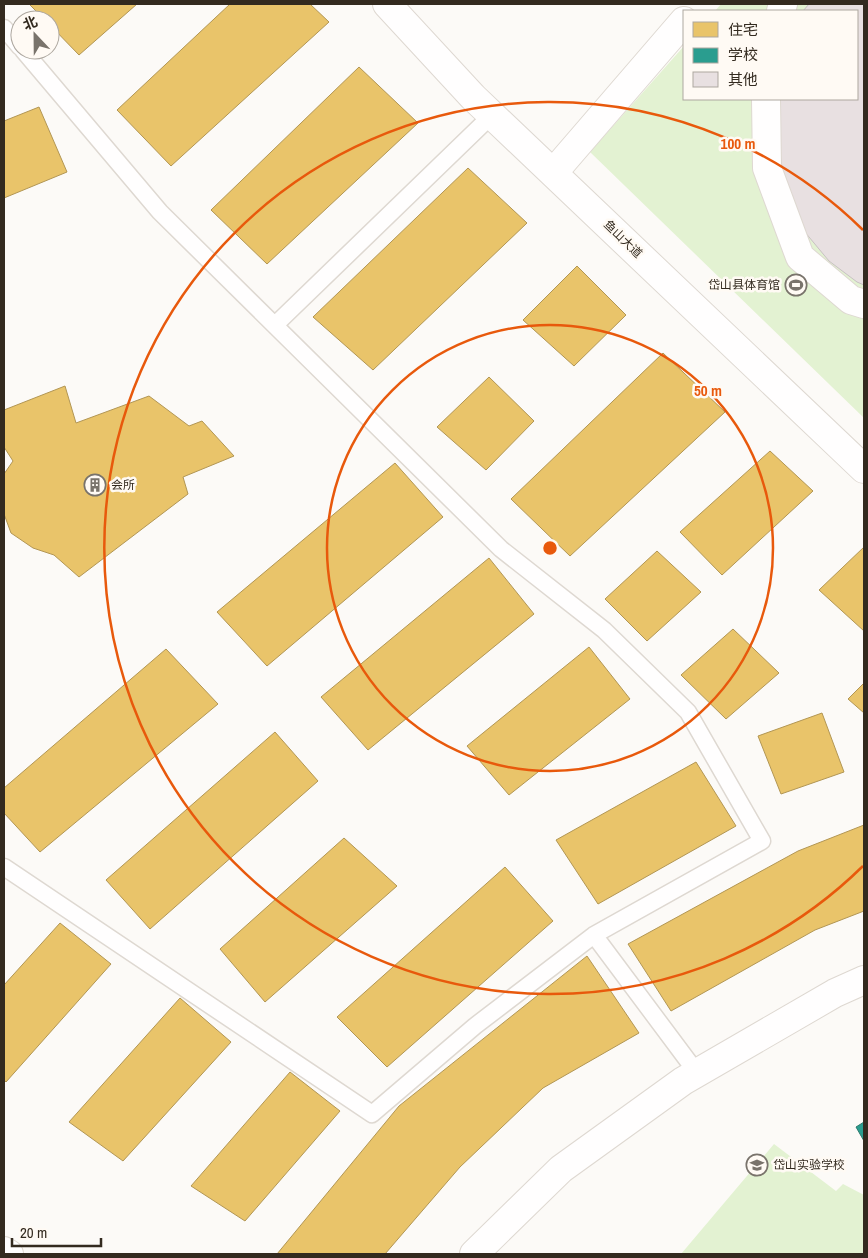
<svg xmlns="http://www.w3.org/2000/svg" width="868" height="1258" font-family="'Archivo Narrow','Noto Sans SC',sans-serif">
	<rect width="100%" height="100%" fill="#fcfaf7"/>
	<!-- green -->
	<path fill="#e3f2d2" d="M721 4H864V418L590 152 684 46V99H857V11H715Z
		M774 1144 836 1191 843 1184 864 1195V1254H681Z"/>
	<!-- homes -->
	<path fill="#e9c46a" stroke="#b29654" d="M29 4H137L79 55 50 25V20H45Z
		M230 4H310L329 22 171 166 117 110Z
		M359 67 418 123 267 264 211 210Z
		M39 107 67 172 4 198V121Z
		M468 168 527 223 373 370 313 317Z
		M577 266 626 315 574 366 523 320Z
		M663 353 725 412 570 556 511 499Z
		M489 377 534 421 486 470 437 427Z
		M65 386 76 423 149 396 189 426 202 421 234 456 183 477 188 494 79 577 54 555 33 548 11 533 4 514V474L13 461 4 447V410Z
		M770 451 813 491 722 575 680 532Z
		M395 463 443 517 267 666 217 612Z
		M864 547V631L819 590Z
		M657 551 701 592 647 641 605 599Z
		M489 558 534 614 368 750 321 697Z
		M733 629 779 673 726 719 681 675Z
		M589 647 630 699 509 795 467 746Z
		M166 649 218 704 40 852 4 813V788Z
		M864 683V713L848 699Z
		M822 713 844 772 781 794 758 736Z
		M275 732 318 781 150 929 106 880Z
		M696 762 736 826 598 904 556 840Z
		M864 825V911L815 930 671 1011 628 944 798 851Z
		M344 838 397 886 265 1002 220 949Z
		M505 867 553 921 387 1067 337 1017Z
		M60 923 111 964 6 1082 4 1080V985Z
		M587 956 639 1033 543 1088 460 1167 385 1254H277L399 1106Z
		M180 998 231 1042 123 1161 69 1122Z
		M290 1072 340 1111 245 1221 191 1186Z"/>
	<!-- schools -->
	<path fill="#2a9d8f" stroke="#2d7a6d" d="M864 1122V1141L856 1127Z"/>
	<!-- building -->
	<path fill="#e8e0e1" stroke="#c8c1c2" d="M809 4H864V285L857 282 829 261 804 231 785 188 776 126V99H857V11H803Z"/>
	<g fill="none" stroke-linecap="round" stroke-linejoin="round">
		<!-- lane casing -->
		<g stroke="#ded8d1" stroke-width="19">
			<path id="lane" d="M4 28 20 47
				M275 325 492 115
				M4 867 372 1114 475 1026 594 935 762 841 688 712 604 630 501 549 160 212 23 50
				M594 935 697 1073"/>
		</g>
		<!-- street casing -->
		<g stroke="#ded8d1" stroke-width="30">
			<path id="street" d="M387 4 473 97 864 469
				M781 11 783 4
				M766 99 767 168 800 257 851 300 864 304
				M553 173 684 21"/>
		</g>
		<!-- secondary casing -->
		<g stroke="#ded8d1" stroke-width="30">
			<path id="secondary" d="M474 1254 561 1169 683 1081 835 993 864 980"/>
		</g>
		<!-- primary casing -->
		<g stroke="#ded8d1" stroke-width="30">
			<path id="primary" d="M4 1251 9 1254"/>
		</g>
		<!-- lane -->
		<use href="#lane" stroke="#fffefe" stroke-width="16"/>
		<!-- street -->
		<use href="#street" stroke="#fffefe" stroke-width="28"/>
		<!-- secondary -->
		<use href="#secondary" stroke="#fffefe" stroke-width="28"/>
		<!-- primary -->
		<use href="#primary" stroke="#fffefe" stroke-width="28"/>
	</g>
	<!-- distance rings -->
	<g fill="none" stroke="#e8590c" stroke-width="2.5">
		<circle cx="550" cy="548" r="223"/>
		<path d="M863 866A446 446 0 1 1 863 230"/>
	</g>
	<!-- icons -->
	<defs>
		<g id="stadium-ring" transform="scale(1.125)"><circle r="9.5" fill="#fffaf4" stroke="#79736b" stroke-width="1.5"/><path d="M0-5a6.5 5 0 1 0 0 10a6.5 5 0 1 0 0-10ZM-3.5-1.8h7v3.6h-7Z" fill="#79736b"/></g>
		<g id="building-ring" transform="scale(1.125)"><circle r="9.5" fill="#fffaf4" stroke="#79736b" stroke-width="1.5"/><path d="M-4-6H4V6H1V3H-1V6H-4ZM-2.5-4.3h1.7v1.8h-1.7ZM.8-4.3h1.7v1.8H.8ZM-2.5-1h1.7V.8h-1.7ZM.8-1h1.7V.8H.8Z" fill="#79736b"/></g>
		<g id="school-ring" transform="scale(1.125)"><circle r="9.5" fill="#fffaf4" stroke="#79736b" stroke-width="1.5"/><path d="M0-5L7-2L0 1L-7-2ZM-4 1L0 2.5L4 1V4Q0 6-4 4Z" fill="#79736b"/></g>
	</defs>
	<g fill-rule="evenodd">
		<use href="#stadium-ring" x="796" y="285"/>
		<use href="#building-ring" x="95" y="485"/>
		<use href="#school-ring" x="757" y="1165"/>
	</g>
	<g text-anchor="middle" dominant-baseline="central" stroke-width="5" stroke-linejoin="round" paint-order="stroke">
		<!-- street labels -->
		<g font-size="12" fill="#332a1f" stroke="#fffaf4">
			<text transform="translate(623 239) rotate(44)">鱼山大道</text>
		</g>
		<!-- poi labels -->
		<g font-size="12" fill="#332a1f" stroke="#fffaf4" text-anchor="start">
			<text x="780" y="285" text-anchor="end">岱山县体育馆</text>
			<text x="111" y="485">会所</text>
			<text x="773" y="1165">岱山实验学校</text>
		</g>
	</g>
	<circle cx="550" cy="548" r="8" fill="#e8590c" stroke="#fffaf4" stroke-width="2.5"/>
	<g font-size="15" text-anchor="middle" font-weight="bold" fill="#e8590c" stroke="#fffaf4" stroke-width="5" stroke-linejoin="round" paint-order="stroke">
		<text x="738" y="149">100 m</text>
		<text x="708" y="396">50 m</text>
	</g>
	<!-- border -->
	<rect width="868" height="1258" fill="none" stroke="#332a1f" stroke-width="10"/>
	<!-- legend -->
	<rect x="683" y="10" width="175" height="90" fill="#fffaf4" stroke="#ada79f"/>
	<rect x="693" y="22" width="25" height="15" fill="#e9c46a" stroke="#ada79f"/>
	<text x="728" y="35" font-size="15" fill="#332a1f">住宅</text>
	<rect x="693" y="48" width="25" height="15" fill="#2a9d8f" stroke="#ada79f"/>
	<text x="728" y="60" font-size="15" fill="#332a1f">学校</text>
	<rect x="693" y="72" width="25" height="15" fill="#e8e0e1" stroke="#ada79f"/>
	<text x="728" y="85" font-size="15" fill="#332a1f">其他</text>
	<!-- north arrow -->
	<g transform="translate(35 35) rotate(338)"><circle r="24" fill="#fffaf4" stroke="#ada79f"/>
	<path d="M0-4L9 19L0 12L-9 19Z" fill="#79736b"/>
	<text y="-8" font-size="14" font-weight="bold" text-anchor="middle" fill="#332a1f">北</text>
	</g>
	<!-- scale -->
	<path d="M12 1238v8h89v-8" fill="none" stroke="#332a1f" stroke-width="2.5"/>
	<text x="20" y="1238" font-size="15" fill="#332a1f" stroke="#fffaf4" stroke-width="4" paint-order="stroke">20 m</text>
</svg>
